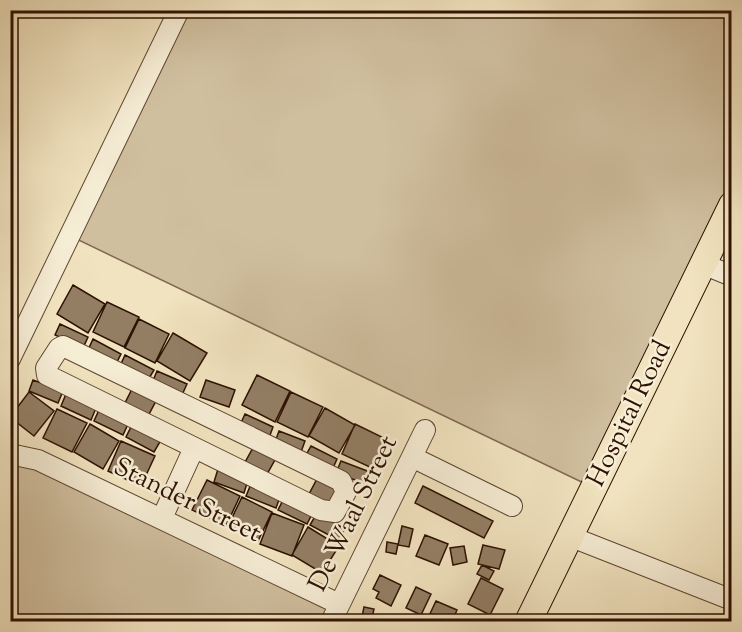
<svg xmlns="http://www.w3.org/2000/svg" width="742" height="632" font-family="'Sorts Mill Goudy',serif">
	<rect width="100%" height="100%" fill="#f1e3bf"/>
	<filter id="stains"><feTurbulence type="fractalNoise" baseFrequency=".00333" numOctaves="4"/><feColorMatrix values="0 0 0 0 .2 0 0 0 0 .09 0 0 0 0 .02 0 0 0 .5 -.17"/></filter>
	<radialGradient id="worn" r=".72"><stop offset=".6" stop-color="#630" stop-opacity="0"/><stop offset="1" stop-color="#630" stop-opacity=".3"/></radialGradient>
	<!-- green -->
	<path fill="#d0bf9f" stroke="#7f6850" stroke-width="1.5" d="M174 11H731V204L594 488 64 233Z
		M11 455 333 604 325 621 11 622Z"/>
	<!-- building -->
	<path fill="#937e64" stroke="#2e1102" stroke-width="1.5" d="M73 285 105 304 88 333 57 314Z
		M107 302 139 317 124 347 93 332Z
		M139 319 169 334 155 363 125 348Z
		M60 324 88 337 83 348 55 335Z
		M173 333 207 353 190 381 157 361Z
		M93 339 121 354 116 364 88 350Z
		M125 355 154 370 148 380 120 366Z
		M157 371 187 384 182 395 152 383Z
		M257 375 290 391 275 422 242 405Z
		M33 380 63 391 58 403 29 391Z
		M206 380 235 390 229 407 200 397Z
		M133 387 157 399 147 418 123 407Z
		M29 392 54 411 34 436 10 417Z
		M291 392 323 407 308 437 277 422Z
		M66 394 96 408 91 420 61 406Z
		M325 408 355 425 339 453 309 436Z
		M57 409 87 423 72 452 43 438Z
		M99 410 128 424 123 435 94 421Z
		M245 414 273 427 269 438 240 425Z
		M90 424 119 441 103 469 74 452Z
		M355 424 388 440 374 469 342 454Z
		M132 425 161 440 154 452 126 437Z
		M279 431 305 441 301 452 275 442Z
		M121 441 155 456 141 486 108 471Z
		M254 446 276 458 266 476 244 464Z
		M311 446 337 459 333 468 306 455Z
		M341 461 370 472 366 484 336 473Z
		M218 469 248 480 244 493 214 482Z
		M318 477 341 488 332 507 308 496Z
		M207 480 240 496 226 526 192 510Z
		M251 484 280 497 276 508 246 496Z
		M423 486 493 521 484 538 415 503Z
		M242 497 272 512 258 541 228 526Z
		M284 498 313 512 307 524 278 510Z
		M272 513 304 525 292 556 260 544Z
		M317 513 345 529 338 540 310 525Z
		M402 526 413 529 409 547 398 545Z
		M308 527 339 546 322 573 292 555Z
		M425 535 448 544 439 565 416 556Z
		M387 542 398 544 396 554 386 552Z
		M483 545 505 550 499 569 478 564Z
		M464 546 467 562 453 565 450 548Z
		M482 565 494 571 489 580 477 574Z
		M380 575 401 585 391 606 376 598 379 592 373 589Z
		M481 578 503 589 490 615 468 604Z
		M416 587 431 594 421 615 406 608Z
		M436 601 457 610 452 622 427 620Z
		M364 607 374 609 371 622H361Z"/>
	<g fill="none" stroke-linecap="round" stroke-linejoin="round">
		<!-- minor casing -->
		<g stroke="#5f4631" stroke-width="22">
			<path id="minor" d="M703 264 732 276
				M63 346 341 481 346 492 335 512 321 510 47 375 46 368 59 348Z
				M10 359 179 10
				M10 454 38 460 339 604
				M412 457 512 506
				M162 518 194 448
				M569 536 732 600
				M331 622 425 430"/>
		</g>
		<!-- major casing -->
		<g stroke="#2e1102" stroke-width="28">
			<path id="major" d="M528 622 732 205"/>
		</g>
		<!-- minor -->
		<use href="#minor" stroke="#f6edd5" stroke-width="20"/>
		<!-- major -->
		<use href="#major" stroke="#f1e3bf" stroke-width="26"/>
	</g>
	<g text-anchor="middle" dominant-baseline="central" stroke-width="5" stroke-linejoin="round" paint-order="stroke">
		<!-- street labels -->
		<g font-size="26" fill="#2e1102" stroke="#f6edd5">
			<text transform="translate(630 414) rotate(-64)">Hospital Road</text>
			<text transform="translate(187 501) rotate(26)">Stander Street</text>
			<text transform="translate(354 514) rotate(-64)">De Waal Street</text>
		</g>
	</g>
	<!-- margin -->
	<rect width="742" height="632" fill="none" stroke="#f1e3bf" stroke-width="36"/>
	<rect x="12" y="12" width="718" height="608" fill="none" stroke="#2e1102" stroke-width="3"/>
	<rect x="18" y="18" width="706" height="596" fill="none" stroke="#2e1102" stroke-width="1.5"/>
	<rect width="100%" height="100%" filter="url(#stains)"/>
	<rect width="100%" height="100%" fill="url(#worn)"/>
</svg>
